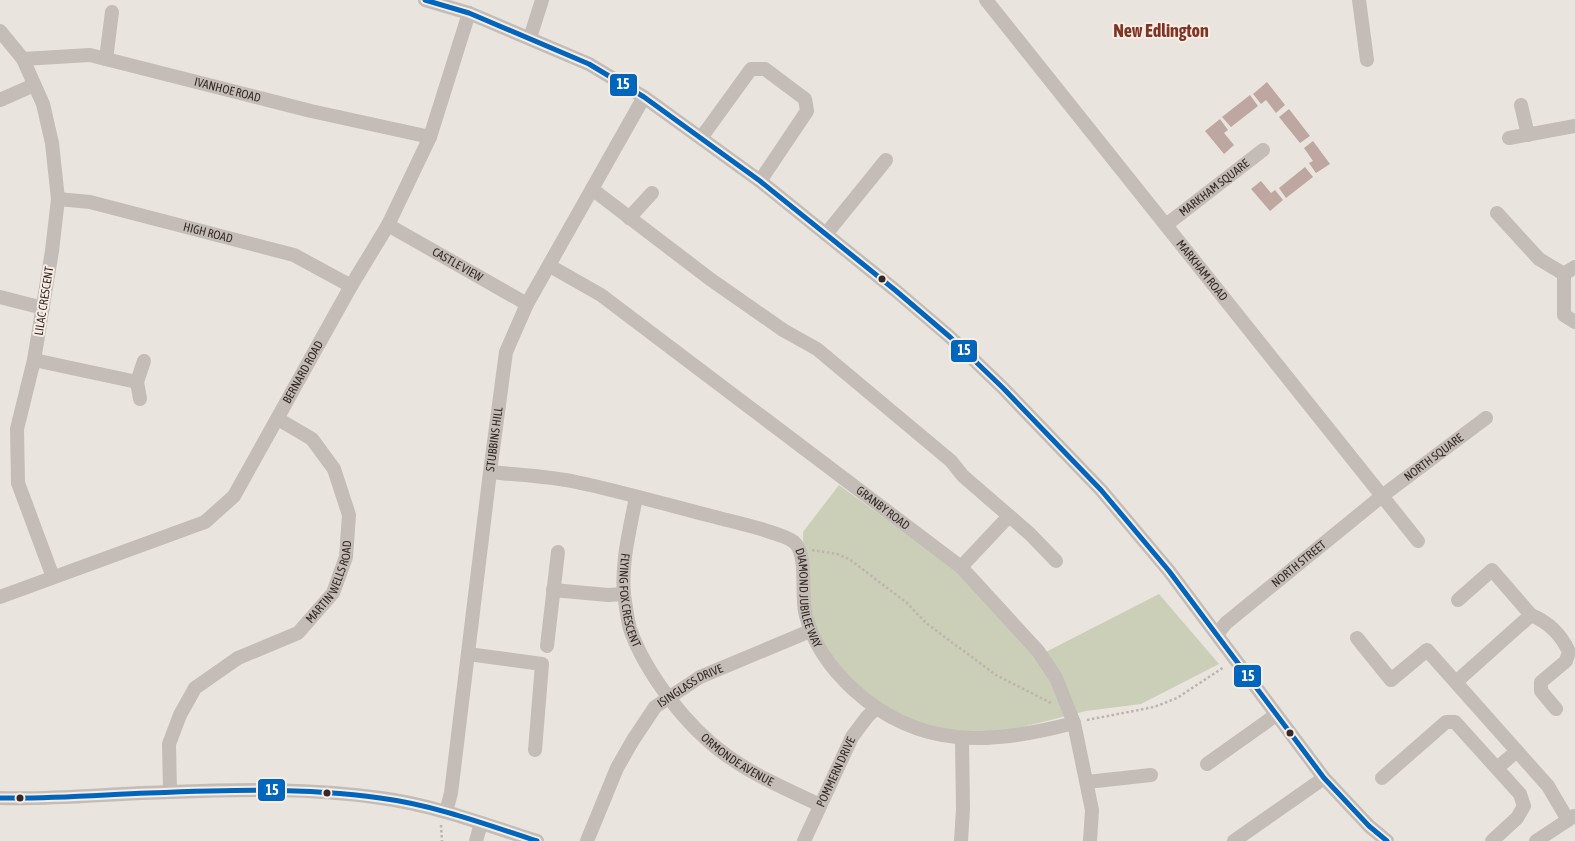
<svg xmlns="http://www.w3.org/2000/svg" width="1575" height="841" font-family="'Asap Condensed',sans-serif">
	<rect width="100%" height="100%" fill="#eae4de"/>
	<!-- green -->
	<path fill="#cccfb8" d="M839 485 957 571 1036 657 1159 594 1219 664 1141 704 1086 711 1015 729 962 735 905 719 848 682 805 613 803 532Z"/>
	<!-- building -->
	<path fill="#bda7a0" d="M1267 82 1285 105 1276 113 1266 100 1261 104 1253 94Z
		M1250 95 1258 106 1231 127 1222 117Z
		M1289 109 1310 136 1300 143 1279 117Z
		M1220 119 1228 130 1224 133 1234 145 1224 154 1205 131Z
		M1313 141 1330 164 1316 173 1309 163 1313 161 1304 148Z
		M1305 167 1313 177 1286 198 1279 188Z
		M1261 181 1271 193 1275 190 1283 200 1270 211 1251 189Z"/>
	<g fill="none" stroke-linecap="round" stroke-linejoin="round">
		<!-- path -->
		<path stroke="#bcb4af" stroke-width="2.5" stroke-dasharray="2.5 2.5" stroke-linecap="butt" d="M812 550 837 554 849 559 907 603 926 623 996 675 1051 703
			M1087 720 1154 707 1177 698 1224 667
			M441 825 442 841"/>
		<!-- minor -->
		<g stroke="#c3bcb7" stroke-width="14">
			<path d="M425 0 469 13 589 64 644 97 760 181 895 290 950 337 1003 388 1101 490 1169 571 1324 778 1369 826 1387 841"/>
			<path id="s1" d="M986 0 1418 541"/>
			<path d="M1359 0 1367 60"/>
			<path d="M0 31 23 59 43 104 52 143 58 199 52 251 34 360 17 429 18 483 53 577"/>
			<path d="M530 38 542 0"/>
			<path id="s2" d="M23 59 90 55 311 111 430 137"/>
			<path d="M106 59 112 12"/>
			<path d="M0 100 34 85"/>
			<path d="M1521 105 1528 135"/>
			<path d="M701 138 751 69H765L805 99 807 111 760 181"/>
			<path d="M1509 138 1575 126"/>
			<path d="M592 189 710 279 783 330 817 349 951 461 963 476 1030 534 1056 561"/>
			<path id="s3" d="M58 199 90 202 294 255 351 286"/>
			<path d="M1497 213 1539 259 1564 274"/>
			<path d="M629 218 652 193"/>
			<path id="s4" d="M388 225 527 304"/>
			<path id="s5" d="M1166 225 1263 150"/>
			<path d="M826 234 886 160"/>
			<path id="s6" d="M550 266 601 295 961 567 1038 651 1056 678 1074 723 1092 810 1090 841"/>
			<path d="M1575 267 1564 274V315L1575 322"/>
			<path d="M0 297 43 308"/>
			<path d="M34 360 137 382"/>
			<path d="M140 399 137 382 144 361"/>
			<path id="s7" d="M490 472C518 475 548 476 576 482 624 492 671 506 719 518 734 522 783 533 794 542 809 555 800 597 806 616 814 646 831 669 854 690 921 751 993 744 1074 723"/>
			<path id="s8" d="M636 497C630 529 621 562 624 595 626 605 627 618 630 629 646 674 687 727 726 755 755 776 788 790 820 805"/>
			<path d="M961 567 1009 516"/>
			<path d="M553 590 608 595 624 594"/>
			<path id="s9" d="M0 597 205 522 234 496 351 286 388 225 430 137 469 13"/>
			<path d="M1531 615C1548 622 1561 634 1569 652L1566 661 1541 682V691L1556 709"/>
			<path id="s10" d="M1217 634 1226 623 1382 496 1486 418"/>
			<path d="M1357 638 1391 680 1427 650 1548 786 1568 820"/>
			<path d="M547 646 558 552"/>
			<path d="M468 654 542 664 535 750"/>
			<path d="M1456 682 1531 615 1492 570 1458 600"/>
			<path d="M1207 764 1276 715"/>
			<path d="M1497 768 1517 751"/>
			<path d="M1382 778 1446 722H1455L1520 794 1524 806 1517 818 1492 841"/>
			<path d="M1087 782 1151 775"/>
			<path id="s11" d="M170 792 169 744 180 715 195 688 238 658 298 633 333 593 346 557 349 515 334 469 312 439 278 419"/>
			<path d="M0 798C57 800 113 793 170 792 240 789 311 788 381 798 434 805 486 825 537 841"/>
			<path id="s12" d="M446 812 451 793 490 472 506 352 527 304 644 97"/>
			<path d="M476 841 481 823"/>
			<path id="s13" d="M587 841 617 768 633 740 655 707 700 677 810 631"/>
			<path id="s14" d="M804 841 852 737 867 717 876 708"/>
			<path d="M961 841 963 809 962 738"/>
			<path d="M1234 841 1324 778"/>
			<path d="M1536 841 1574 816"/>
		</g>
		<!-- bus-1 casing -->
		<g stroke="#f8ede4" stroke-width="9">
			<path id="bus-1" d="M425 0 469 13 589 64 644 97 760 181 895 290 950 337 1003 388 1101 490 1169 571 1324 778 1369 826 1387 841
				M0 798C50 799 99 795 148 793 225 790 303 787 380 798 434 805 485 824 537 841"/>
		</g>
		<!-- bus-1 -->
		<use href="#bus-1" stroke="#0065bd" stroke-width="5"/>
	</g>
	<!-- markers -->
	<g fill="#332926" stroke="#f8ede4" stroke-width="2">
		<circle cx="882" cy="279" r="4.5"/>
		<circle cx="1290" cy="733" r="4.5"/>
		<circle cx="327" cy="793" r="4.5"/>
		<circle cx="20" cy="798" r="4.5"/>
	</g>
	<g text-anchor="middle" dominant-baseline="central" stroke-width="4" stroke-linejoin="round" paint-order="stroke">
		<!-- street labels -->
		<g font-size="12" fill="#332926" stroke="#f8ede4">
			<text stroke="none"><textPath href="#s2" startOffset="209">IVANHOE ROAD</textPath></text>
			<text stroke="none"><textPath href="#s5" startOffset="61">MARKHAM SQUARE</textPath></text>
			<text stroke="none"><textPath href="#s3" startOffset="154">HIGH ROAD</textPath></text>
			<text stroke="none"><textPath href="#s4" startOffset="80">CASTLE VIEW</textPath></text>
			<text stroke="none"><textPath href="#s1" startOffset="346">MARKHAM ROAD</textPath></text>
			<text transform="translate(44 301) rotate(-81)">LILAC CRESCENT</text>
			<text stroke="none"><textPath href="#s9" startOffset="399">BERNARD ROAD</textPath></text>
			<text stroke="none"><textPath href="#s12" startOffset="376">STUBBINS HILL</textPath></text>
			<text stroke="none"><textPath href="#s10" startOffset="280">NORTH SQUARE</textPath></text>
			<text stroke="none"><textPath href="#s6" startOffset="412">GRANBY ROAD</textPath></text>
			<text stroke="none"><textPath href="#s10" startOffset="108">NORTH STREET</textPath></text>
			<text stroke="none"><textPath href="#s11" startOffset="289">MARTIN WELLS ROAD</textPath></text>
			<text stroke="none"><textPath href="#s7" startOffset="372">DIAMOND JUBILEE WAY</textPath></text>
			<text stroke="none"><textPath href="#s8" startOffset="105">FLYING FOX CRESCENT</textPath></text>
			<text stroke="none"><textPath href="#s13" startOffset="192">ISINGLASS DRIVE</textPath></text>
			<text stroke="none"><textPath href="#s8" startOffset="306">ORMONDE AVENUE</textPath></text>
			<text stroke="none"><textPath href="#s14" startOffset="76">POMMERN DRIVE</textPath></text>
		</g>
		<!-- district labels -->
		<g font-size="18" font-weight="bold" fill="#7e3323" stroke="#f8ede4">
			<text x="1161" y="30">New Edlington</text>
		</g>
	</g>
	<g stroke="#f8ede4" stroke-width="2">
		<rect x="609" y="73" width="29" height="24" rx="5" fill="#0065bd"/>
		<rect x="950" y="339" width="28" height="24" rx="5" fill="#0065bd"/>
		<rect x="1233" y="664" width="29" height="24" rx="5" fill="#0065bd"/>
		<rect x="257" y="778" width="29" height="24" rx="5" fill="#0065bd"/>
	</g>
	<g font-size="14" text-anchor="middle" font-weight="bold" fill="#fff">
		<text x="623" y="89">15</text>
		<text x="964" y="355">15</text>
		<text x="1248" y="681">15</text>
		<text x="272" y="795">15</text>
	</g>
</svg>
